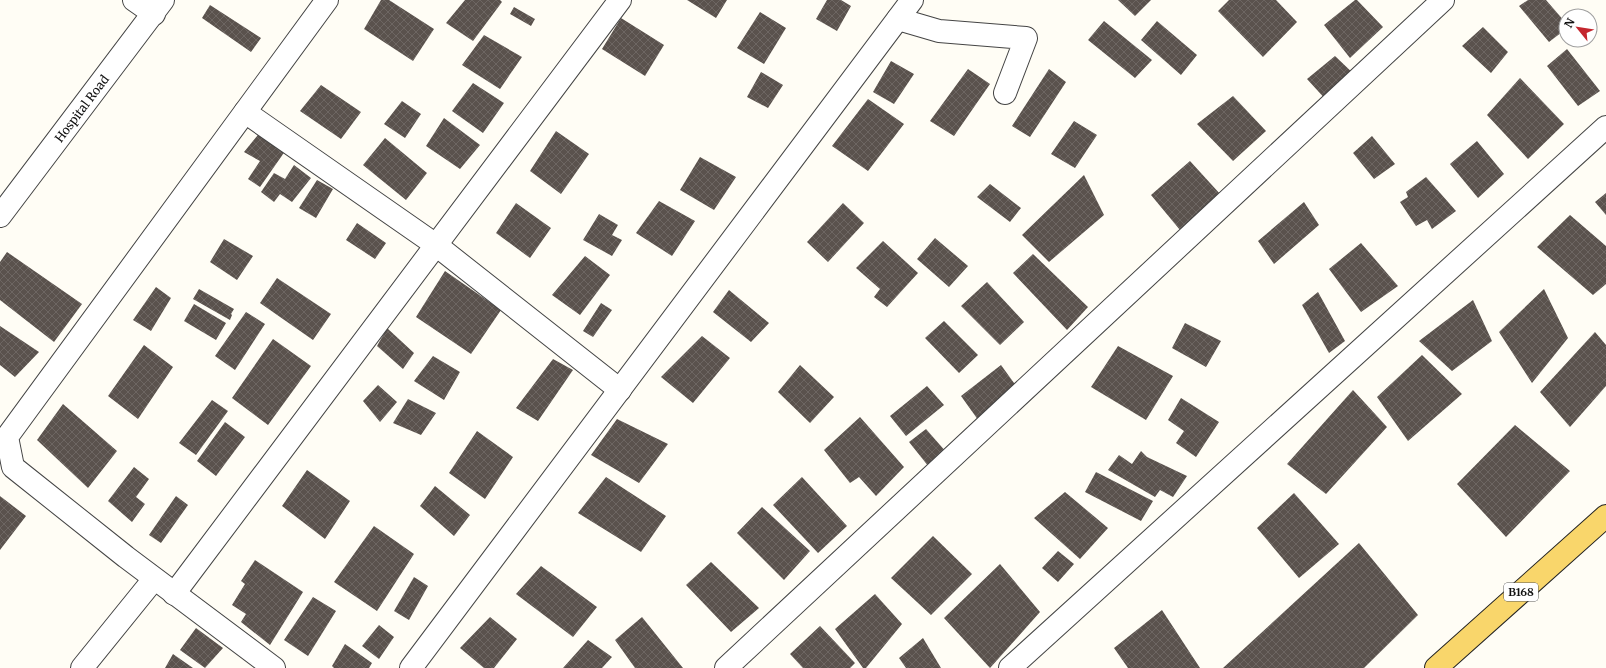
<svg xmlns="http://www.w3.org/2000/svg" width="1606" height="668" font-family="Merriweather,serif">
	<defs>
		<pattern id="building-cross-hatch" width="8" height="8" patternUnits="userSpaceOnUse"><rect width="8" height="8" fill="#5a524d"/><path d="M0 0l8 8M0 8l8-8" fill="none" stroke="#6d6662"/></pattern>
	</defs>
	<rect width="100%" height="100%" fill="#fffdf5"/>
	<!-- building -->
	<path fill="url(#building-cross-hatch)" d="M381 0H389L434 29 413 61 364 29Z
		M465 0H500L502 2 473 41 446 23Z
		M687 0H727L716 18Z
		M827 0H841L851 6 837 31 816 19Z
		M1118 0H1151L1135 16Z
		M1229 0H1276L1297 22 1263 57 1218 11Z
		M1355 0H1357L1383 27 1350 58 1324 25Z
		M1528 0H1546L1566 23V29L1549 42 1519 6Z
		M210 5 261 38 251 52 202 18Z
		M514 7 535 19 531 26 510 14Z
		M760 12 786 28 764 64 737 48Z
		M621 18 664 45 645 76 602 49Z
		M1104 21 1152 60 1135 78 1088 40Z
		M1157 21 1197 55 1181 75 1141 40Z
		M1483 27 1508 52 1491 73 1462 46Z
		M484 35 522 57 500 89 462 65Z
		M1567 49 1600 91 1578 106 1547 66Z
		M1335 56 1356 76 1328 102 1307 79Z
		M891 61 914 74 894 104 873 92Z
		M968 69 990 84 954 136 930 121Z
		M1049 69 1066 82 1030 137 1012 126Z
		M761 72 783 85 768 108 747 97Z
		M1520 78 1564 124 1528 159 1487 115Z
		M473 83 504 103 483 133 452 111Z
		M321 85 361 112 341 139 300 111Z
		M1233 96 1266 131 1233 161 1197 124Z
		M868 99 904 124 868 171 832 146Z
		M402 101 421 114 405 138 384 124Z
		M444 118 480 145 460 169 426 146Z
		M1074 121 1097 135 1075 168 1051 154Z
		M261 131 288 147 260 187 248 179 260 161 244 152Z
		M556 131 589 154 561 194 530 171Z
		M1372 136 1395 164 1374 179 1353 153Z
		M385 138 427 173 406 200 363 165Z
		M1477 141 1504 174 1478 198 1450 164Z
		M700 157 736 177 714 210 680 190Z
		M1190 161 1221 195 1180 230 1151 195Z
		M294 165 311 178 292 202 280 194 274 202 261 192 274 173 285 179Z
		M1084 175 1104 215 1049 262 1022 235Z
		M1426 177 1456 211 1432 229 1427 220 1416 226 1400 202 1408 197 1406 192Z
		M317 180 333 189 316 218 299 208Z
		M990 184 1021 208 1010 222 977 197Z
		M1606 193V215L1595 202Z
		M659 201 695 221 672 256 636 233Z
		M1304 202 1319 225 1274 264 1258 241Z
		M516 203 551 228 530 258 496 233Z
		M843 203 864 223 828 262 807 242Z
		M599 214 618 225 612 235 622 240 612 256 583 240Z
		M1570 215 1606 246V284L1593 295 1537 247Z
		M357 223 386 243 375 259 346 240Z
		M935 238 968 266 949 287 917 259Z
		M224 239 253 256 237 280 210 262Z
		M883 241 918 273 887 307 874 297 880 289 856 268Z
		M1361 243 1398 286 1361 312 1329 269Z
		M7 252 82 304 54 342 0 300V262Z
		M1033 254 1088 307 1067 330 1013 273Z
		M585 256 610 275 580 315 552 295Z
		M445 271 501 310 471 354 416 317Z
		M277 278 331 314 313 340 260 303Z
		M987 282 1024 322 1000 345 961 306Z
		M156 287 171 298 151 331 133 320Z
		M199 289 234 309 231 314 232 315 230 320 193 299Z
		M1544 289 1568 338 1532 383 1499 332Z
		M729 290 769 323 751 342 713 312Z
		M1318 292 1345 341 1329 353 1302 305Z
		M1473 300 1492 341 1452 371 1419 341Z
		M601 303 612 310 593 337 583 331Z
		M194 304 226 323 216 340 184 321Z
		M246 312 265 324 235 370 215 356Z
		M944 321 978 355 959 373 925 338Z
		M1185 323 1221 341 1206 367 1172 348Z
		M0 326 39 352 15 377 0 365Z
		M387 328 414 353 403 369 377 346Z
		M1595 332 1606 345V386L1570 427 1540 392Z
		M702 336 730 358 693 403 661 377Z
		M273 339 311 366 268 425 232 398Z
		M144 345 173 367 138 419 108 396Z
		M1118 346 1173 376 1146 420 1091 387Z
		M1422 355 1462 394 1408 441 1377 397Z
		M433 356 460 372 444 400 414 381Z
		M553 359 573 370 538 421 516 408Z
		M800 365 834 397 810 423 778 392Z
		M1001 365 1019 390 981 424 961 396Z
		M378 385 397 402 380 422 363 401Z
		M927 386 944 405 906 436 890 416Z
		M1353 390 1387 427 1326 494 1287 464Z
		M1181 398 1219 422 1196 457 1176 443 1184 431 1168 420Z
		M408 399 436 413 421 435 393 423Z
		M212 400 228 411 196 455 179 443Z
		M63 404 117 451 88 488 37 440Z
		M860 417 904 467 876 496 859 477 850 483 824 450Z
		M617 419 668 444 639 483 591 455Z
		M225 422 245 437 216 476 197 461Z
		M1515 425 1570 471 1506 537 1457 484Z
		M926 429 947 453 929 467 909 442Z
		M477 431 513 457 485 499 449 473Z
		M1141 451 1147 457 1187 476 1173 497 1160 490 1155 497 1108 470 1119 455 1132 464Z
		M134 467 149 479 136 497 145 504 132 522 108 501Z
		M307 470 350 501 325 539 282 506Z
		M1096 472 1153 501 1141 521 1085 492Z
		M606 477 666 516 641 552 578 513Z
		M802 477 847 526 818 553 773 505Z
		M435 486 470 515 454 536 420 506Z
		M1065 492 1108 528 1080 559 1034 518Z
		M1294 493 1339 544 1299 578 1257 528Z
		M0 496 26 516 0 550Z
		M176 496 188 505 161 543 149 535Z
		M762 507 810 551 784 580 737 533Z
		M374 526 414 554 377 611 334 582Z
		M933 536 972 574 931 615 891 578Z
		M1359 543 1418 615 1364 668H1223Z
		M1058 551 1074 564 1058 582 1042 568Z
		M255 560 303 592 270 645 241 622 246 614 232 605 245 584 241 581Z
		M711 562 759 608 731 632 686 585Z
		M1000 564 1040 612 990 668 944 618Z
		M541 566 597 607 573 637 516 594Z
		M414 577 428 586 409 620 394 611Z
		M875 594 902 624 866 668H863L835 629Z
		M313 597 336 611 308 656 284 640Z
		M1162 610 1200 668H1128L1114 648Z
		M490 617 517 639 494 668H484L460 648Z
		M642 617 683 668H635L615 640Z
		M379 625 394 637 379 659 362 646Z
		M820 626 855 663 850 668H803L790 654Z
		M196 628 223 648 205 668 180 650Z
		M923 638 941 668H906L899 658Z
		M588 640 612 657 602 668H563Z
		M345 644 372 663 369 668H334L332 666Z
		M173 654 193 668H165Z"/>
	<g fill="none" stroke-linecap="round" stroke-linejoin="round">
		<!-- minor casing -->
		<g stroke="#444" stroke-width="24">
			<g id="minor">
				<path d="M134 0 154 14"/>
				<path d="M898 19 939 31 1026 38 1005 93"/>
				<path d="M245 112 436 245 620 390"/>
				<path id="s1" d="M0 216 163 0"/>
				<path d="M174 594 620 0"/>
				<path d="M82 668 154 579"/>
				<path d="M274 668 126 557 13 467 7 437 327 0"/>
				<path d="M411 668 912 0"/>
				<path d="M726 668 1443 0"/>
				<path d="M1010 668 1606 127"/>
			</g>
		</g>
		<!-- major casing -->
		<g stroke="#222" stroke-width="24">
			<path id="major" d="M1436 668 1606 516"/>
		</g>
		<!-- minor -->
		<use href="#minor" stroke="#fff" stroke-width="22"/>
		<!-- major -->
		<use href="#major" stroke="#f9d66b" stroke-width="22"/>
	</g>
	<g text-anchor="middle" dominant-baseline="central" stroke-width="4" stroke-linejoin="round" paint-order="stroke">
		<!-- shield labels -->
		<rect fill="#fff" stroke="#585858" stroke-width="1" x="1504" y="583" width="34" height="18" rx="3"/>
		<g font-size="11" font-weight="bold" fill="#111">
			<text x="1521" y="592">B168</text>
		</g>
		<!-- street labels -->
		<g font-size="12" fill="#111" stroke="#fff">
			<text stroke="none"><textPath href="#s1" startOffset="135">Hospital Road</textPath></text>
		</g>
	</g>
	<!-- north arrow -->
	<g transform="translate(1578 28) rotate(300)"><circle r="19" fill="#ffffff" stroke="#a0a0a0"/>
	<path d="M0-3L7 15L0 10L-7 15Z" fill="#c4262e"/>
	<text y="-6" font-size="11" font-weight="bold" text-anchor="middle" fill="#111111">N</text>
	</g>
</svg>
